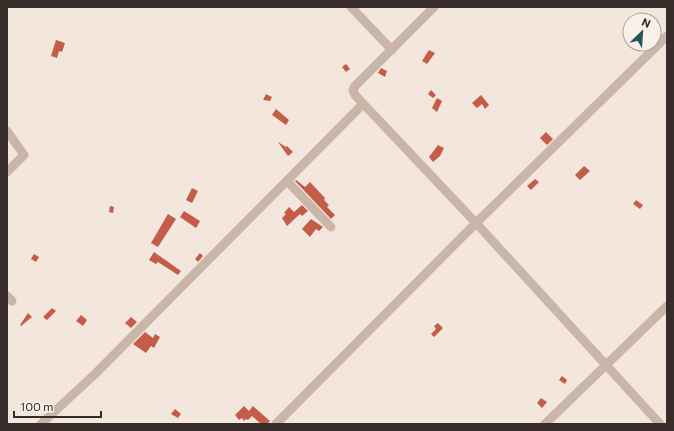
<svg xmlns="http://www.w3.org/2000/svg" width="674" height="431" font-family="Commissioner,sans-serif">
	<rect width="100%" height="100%" fill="#f2e6dd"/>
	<!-- building -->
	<path fill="#c35d49" d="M56 40 65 43 62 52 59 51 57 58 51 56Z
		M429 50 435 53 427 64 422 61Z
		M346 64 350 69 346 72 342 67Z
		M381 68 387 71 385 77 378 73Z
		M431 90 436 95 433 98 428 94Z
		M266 94 272 97 270 101 263 100Z
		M481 95 489 105 485 109 482 104 477 108 472 103Z
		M437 98 442 101 437 112 432 108Z
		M276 109 289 120 286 125 272 115Z
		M546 132 553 139 547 145 540 138Z
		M278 142 286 147 287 146 293 152 288 156Z
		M438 145 444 148 440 156 433 162 429 157Z
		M584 166 590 171 580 180 575 175Z
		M535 179 539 182 531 190 527 186Z
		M296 180 305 187 310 182 325 198 324 200 329 205 327 207 335 215 331 219 295 181Z
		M192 188 198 191 192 203 186 200Z
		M636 200 643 205 640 209 633 204Z
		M302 205 308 211 302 216 300 214 287 226 282 218 286 214 284 213 289 207 294 212Z
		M110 206 114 207 113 213 109 212Z
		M184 211 200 221 196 228 180 217Z
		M168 214 176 219 158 247 151 243Z
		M311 219 323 227 319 231 316 229 310 237 302 229Z
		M154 252 181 271 178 275 158 262 156 264 149 260Z
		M200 253 203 256 198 262 195 259Z
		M34 254 39 257 36 262 31 259Z
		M52 308 56 311 47 320 43 317Z
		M28 313 32 317 21 326 20 325Z
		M81 315 87 320 83 326 76 321Z
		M131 317 137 322 131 328 125 323Z
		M438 323 443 328 434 337 431 334 436 329 434 326Z
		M145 332 153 338 155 334 160 337 154 348 151 346 146 353 133 344Z
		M562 376 567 380 565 384 559 380Z
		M541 398 547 402 542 408 537 403Z
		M244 406 249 411 253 406 270 421 267 424H261L252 416 248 420 246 419 244 421 242 418 239 420 235 415Z
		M175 409 181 414 178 418 171 414Z"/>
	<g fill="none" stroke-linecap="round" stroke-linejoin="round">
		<!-- minor -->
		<path stroke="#cab5a9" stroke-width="9" d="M351 7 392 50
			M434 7 355 86 353 90 355 95 476 223 660 424
			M7 131 24 155 7 172
			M287 181 331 227
			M7 296 12 301
			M41 424 95 374 363 104
			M276 424 476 223 667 36
			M545 424 667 306"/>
	</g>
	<!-- border -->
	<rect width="674" height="431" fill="none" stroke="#372c29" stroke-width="16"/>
	<!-- north arrow -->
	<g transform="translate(642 32) rotate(25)"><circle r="19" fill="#f9f1e9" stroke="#aba29c"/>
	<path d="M0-3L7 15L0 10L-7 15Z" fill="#1f5857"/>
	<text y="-6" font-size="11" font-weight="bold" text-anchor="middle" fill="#372c29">N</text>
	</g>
	<!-- scale -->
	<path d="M14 411v6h87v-6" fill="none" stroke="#372c29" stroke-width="2"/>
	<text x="20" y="411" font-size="12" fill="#372c29" stroke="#f9f1e9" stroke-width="3" paint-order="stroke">100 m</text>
</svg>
